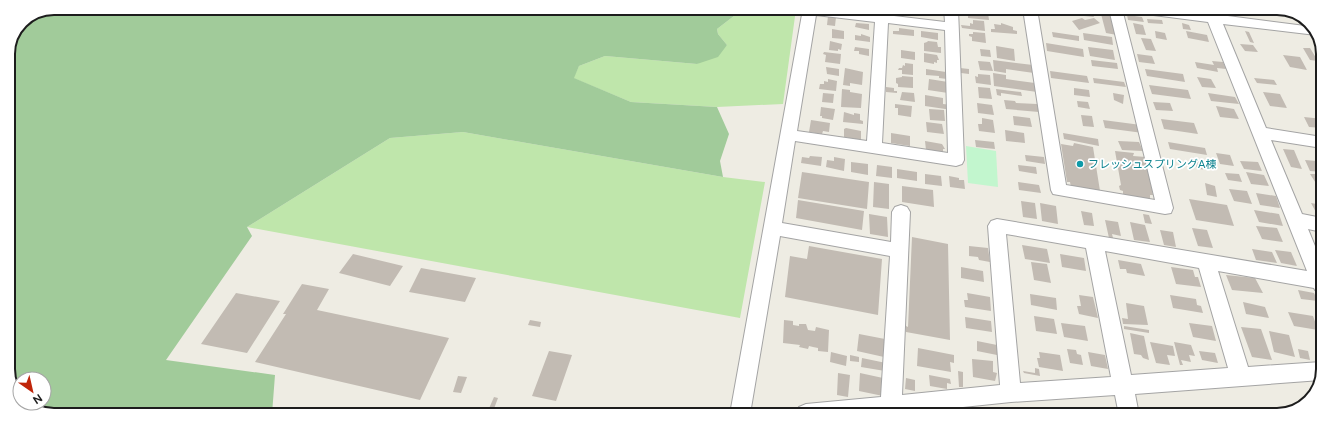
<svg xmlns="http://www.w3.org/2000/svg" width="1331" height="423" font-family="Figtree,'Noto Sans JP',sans-serif">
	<rect width="100%" height="100%" fill="#eeece3"/>
	<!-- grass -->
	<path fill="#bfe6ab" d="M743 9H796L783 104 717 107 631 102 573 78 579 66 605 56 697 64 727 45 718 34 717 29Z
		M463 132 723 177 765 182 740 318 247 227 390 138Z"/>
	<!-- forest -->
	<path fill="#a1cb9a" d="M54 8 743 9 717 29 718 34 727 45 718 57 697 64 605 56 579 66 574 78 631 102 717 107 729 134 720 161 723 177 463 132 390 138 247 227 252 236 166 360 275 375 272 414 42 413 26 403H44V379H20V399L8 372V54L22 21Z"/>
	<!-- park -->
	<path fill="#c2f6ce" d="M966 146 996 151 998 187 968 183Z"/>
	<!-- building -->
	<path fill="#c2bbb3" d="M994 9H1007L1008 16 994 14Z
		M1061 9 1074 10 1075 14 1061 13Z
		M975 11 988 13 989 20 968 18V14L975 15Z
		M1082 11 1092 12 1094 17 1084 16Z
		M1101 14 1111 16 1117 35 1106 33Z
		M1127 15 1142 17 1144 22 1128 20Z
		M828 16 836 17 835 26 827 25Z
		M1082 18 1085 20 1094 18 1100 23 1079 30 1072 21Z
		M1147 19 1162 20 1163 24 1148 23Z
		M973 20 984 21 985 31 962 28 961 25 970 26V23L973 24Z
		M856 23 869 24V30L855 27Z
		M1001 23 1013 27V30L1017 31V34L991 32V29H995L994 24 1001 25Z
		M1133 23 1143 25 1146 35 1136 34Z
		M1182 23 1189 25 1191 30 1183 29Z
		M899 28 914 30V36L893 34V31H899Z
		M832 29 844 31V39L832 38Z
		M921 31 938 33V40L921 37Z
		M1155 31 1165 33 1167 40 1156 38Z
		M1186 31 1207 35 1209 42 1188 38Z
		M1245 31 1249 32 1254 43 1250 42Z
		M973 32 985 33 986 43 972 41V37L969 36V34H973Z
		M1052 32 1079 36V41L1053 37Z
		M1083 33 1112 37 1113 45 1084 40Z
		M861 34 870 37V42L855 40V35L861 36Z
		M1141 38 1151 39 1156 51 1146 50Z
		M830 41 842 44 841 50 838 49V51L829 50Z
		M928 41 937 42 938 47H941V53L924 51V43L927 42Z
		M1046 43 1083 49 1084 57 1047 51Z
		M1240 44 1253 45 1258 52 1245 51Z
		M996 46 1014 49 1015 61 997 58Z
		M855 47 869 49V56L859 54V51H854Z
		M1088 47 1113 50 1115 60 1090 56Z
		M1303 48H1310L1318 61 1310 60Z
		M980 49 990 50 991 57 981 56Z
		M901 50 915 52V60L901 58Z
		M824 52 841 54 840 64 825 62 826 55 823 54Z
		M924 53 937 55 939 60H937V63L934 62V64L924 62Z
		M1137 54 1152 56 1155 64 1139 62Z
		M1283 55 1300 57 1307 70 1290 67Z
		M993 60 1033 65 1034 73 1006 69V73L994 71Z
		M1091 60 1117 63 1118 69 1092 66Z
		M978 61 990 62 993 71 980 70Z
		M1212 61 1223 62 1226 69 1217 68 1218 72 1197 68 1195 62 1214 65Z
		M905 63 913 64V75L902 74V70H898L899 68H902L903 65 905 66Z
		M826 67 839 69V76L827 74Z
		M845 68 863 72 862 85 850 83V86L843 85Z
		M960 68 969 69V74L961 73Z
		M926 69 946 72 947 79 939 78V76L926 75Z
		M1145 69 1183 74 1185 82 1147 76Z
		M1050 71 1087 76 1089 83 1051 78Z
		M993 73 1006 75V79L1035 83 1037 92 994 86Z
		M978 74 990 75 991 85 976 83 975 76 978 77Z
		M902 76 913 77V88L898 87V84L896 83V78L902 77Z
		M1197 77 1211 79 1216 88 1202 87Z
		M1093 78 1124 82 1126 87 1094 83Z
		M1254 78 1274 80 1277 85 1257 83Z
		M828 79 837 81 836 91 819 89 820 84H824V81L828 82Z
		M929 79 948 82V93L928 90Z
		M1149 85 1188 90 1191 99 1152 94Z
		M886 87 894 88V91H897V93L886 92Z
		M978 87 990 88 992 99 979 98Z
		M1074 88 1089 90 1090 97 1074 95Z
		M842 89 850 90V92L862 94 861 108 841 107Z
		M996 89 1021 92 1022 96 1001 93V96L997 95Z
		M902 92 914 93 915 102 900 100Z
		M1263 92 1280 94 1287 108 1270 106Z
		M823 93 834 94 833 103 822 102Z
		M1113 93 1124 95 1123 104 1114 100Z
		M1208 93 1235 97 1239 104 1211 101Z
		M925 95 943 98V104L952 105V110L925 106Z
		M1004 100 1015 101 1016 103 1037 104 1039 112 1006 109Z
		M1077 101 1088 102 1090 109 1078 107Z
		M1153 102 1170 103 1173 111 1156 110Z
		M977 103 992 105 994 115 978 113Z
		M895 104 912 106 911 117 898 115V108H895Z
		M1216 106 1234 109 1239 119 1220 117Z
		M821 107 835 109 833 120 822 118V116H820Z
		M929 109 944 110 945 121 930 120Z
		M844 112 854 115V113L860 114V120L863 121V124L843 122Z
		M1081 115 1092 116 1094 127 1083 126Z
		M1013 116 1030 118 1032 127 1014 125Z
		M1304 117 1323 119V128L1309 127Z
		M982 118 993 120 995 133 979 131 978 124H982Z
		M1161 119 1194 123 1198 134 1164 129Z
		M811 120 830 123 829 132 823 131 822 134 809 132Z
		M1103 120 1141 125 1143 133 1105 128Z
		M926 122 942 124 944 134 927 132Z
		M846 128 861 131V140L844 137V129Z
		M1005 130 1024 133 1025 143 1006 141Z
		M891 133 910 136V146L891 143Z
		M1063 133 1098 139 1099 146 1064 139Z
		M975 140 994 142 995 149 976 147Z
		M925 141 942 144 945 149H943V152L926 150Z
		M1118 141 1139 142 1143 151 1122 150Z
		M1168 142 1205 148 1207 155 1170 149Z
		M1074 143 1093 147 1100 191 1071 187 1070 182H1067L1061 144 1073 146Z
		M1283 149 1294 150 1302 169 1291 167Z
		M1115 151 1134 153 1133 156 1146 157 1153 195H1150V199L1123 195V191L1120 190 1119 186 1121 185Z
		M1216 153 1230 155 1234 166 1220 164Z
		M1025 155 1044 157 1045 164 1026 161Z
		M810 156 822 157 821 166 801 163 802 157 809 158Z
		M834 157 845 159 844 171 826 167 827 160 834 161Z
		M1194 160 1209 162 1212 170 1197 169Z
		M1305 160 1317 161 1322 172 1310 171Z
		M1240 161 1258 162 1262 171 1244 169Z
		M851 162 868 164V175L851 172Z
		M877 165 892 167V178L876 176Z
		M1018 165 1036 167 1037 174 1019 171Z
		M897 169 917 172V181L897 178Z
		M802 172 869 182 867 209 798 198Z
		M1246 172 1264 175 1269 186 1251 184Z
		M1225 173 1239 174 1242 182 1228 180Z
		M925 174 941 176 942 186 925 184Z
		M1310 174H1322V191H1321Z
		M949 176 959 178V180H964L965 189 950 187Z
		M874 182 889 184V209L873 207Z
		M1018 182 1039 185 1041 193 1019 190Z
		M1205 183 1215 186 1217 197 1207 195Z
		M902 186 933 190 934 207 902 202Z
		M1229 189 1247 191 1252 204 1234 201Z
		M1256 193 1276 196 1280 208 1260 205Z
		M1189 199 1227 205 1234 226 1196 220Z
		M798 200 864 211 862 230 796 218Z
		M1021 201 1035 203 1037 219 1023 217Z
		M1040 203 1056 206 1058 224 1042 221Z
		M1311 203 1322 205V217L1318 216Z
		M1254 210 1279 214 1283 226 1259 222Z
		M1081 211 1092 213 1094 226 1084 225Z
		M869 214 887 217 888 237 870 234Z
		M1143 214 1149 215 1152 224 1145 223Z
		M1105 220 1118 222 1121 236 1112 234 1113 238H1109Z
		M1130 222 1145 225 1150 242 1134 240Z
		M1256 226 1277 228 1283 242 1262 239Z
		M1192 228 1207 230 1213 248 1198 246Z
		M1160 230 1173 232 1176 247 1164 245Z
		M912 237 948 244 950 340 906 332V326L908 327Z
		M1022 245 1047 249 1050 263 1025 259Z
		M809 246 882 259 878 315 785 297 790 256 807 259Z
		M969 246 988 248 990 262 979 260 978 257 969 256Z
		M1252 249 1272 252 1277 263 1256 260Z
		M1275 250 1291 252 1297 266 1281 263Z
		M353 254 403 266 390 286 339 273Z
		M1060 254 1084 258 1086 271 1062 267Z
		M1118 260 1141 264 1145 276 1127 273 1126 269H1120Z
		M1031 262 1047 264 1051 283 1034 280Z
		M961 267 983 271 984 282 961 278Z
		M1171 267 1193 270 1195 277H1198L1201 287 1176 284Z
		M421 268 476 278 465 302 409 292Z
		M1226 275 1255 278 1263 293 1232 290Z
		M302 284 329 289 317 310 449 338 420 400 255 362 286 314H283Z
		M1298 290 1314 293 1318 301 1301 299Z
		M236 293 280 301 247 353 201 344Z
		M967 293 990 297 991 311 965 307 964 300H968Z
		M1030 294 1056 298 1057 310 1031 305Z
		M1079 295 1093 297 1098 318 1079 314 1077 306H1081Z
		M1170 295 1196 299 1197 305 1201 306 1203 313 1173 308Z
		M1243 302 1265 307 1269 318 1246 314Z
		M1126 303 1144 306 1148 325 1123 324 1122 318 1128 319Z
		M1288 312 1313 316 1318 330 1294 326Z
		M1034 316 1054 319 1057 334 1036 331Z
		M965 317 991 321 992 332 966 328Z
		M530 320 541 322 540 327 528 325Z
		M784 320 793 321V325L799 326V324H806L808 330 815 331 816 327 829 330 828 352 818 351V348L813 347 809 346 808 349 799 347 800 345 783 343Z
		M1061 323 1085 326 1088 341 1064 337Z
		M1189 323 1212 326 1216 341 1193 337Z
		M1124 326 1149 330V333L1124 329Z
		M1241 327 1261 329 1272 360 1252 357Z
		M1269 331 1289 335 1295 357 1274 352Z
		M1130 333 1144 336 1149 360 1143 358 1141 355 1134 354Z
		M859 334 885 339 884 357 857 351Z
		M1317 338 1322 339 1321 354Z
		M977 341 997 345V355L977 351Z
		M1150 342 1173 346 1175 356 1167 355 1170 365 1156 363Z
		M1174 342 1191 345 1195 356 1189 355 1191 362 1181 360 1183 365H1180Z
		M918 348 954 355V363L950 362 951 372 917 366Z
		M1067 349 1076 350 1077 354 1081 355 1083 365 1070 363Z
		M1298 349 1308 351 1310 360 1300 358Z
		M549 351 572 355 556 401 532 396Z
		M1199 351 1215 353 1218 363 1202 360Z
		M831 352 847 356 846 366 830 362Z
		M1039 352 1060 355 1063 371 1039 367 1037 358H1040Z
		M1088 352 1105 355 1108 369 1091 366Z
		M850 355 859 357V362L850 361Z
		M862 358 886 363 885 371 861 367Z
		M972 359 993 361V372L997 373 995 381 973 377Z
		M1035 368 1039 369 1040 376 1024 373 1023 371 1035 373Z
		M958 371 963 372V387H959Z
		M838 373 850 375 848 397 837 395Z
		M860 373 883 378V396L859 391Z
		M929 375 950 379 951 384 947 383V389L930 386Z
		M458 376 467 377 461 393 453 392Z
		M906 378 915 380V391L905 389Z
		M494 397 498 398 492 414 487 413Z"/>
	<g fill="none" stroke-linecap="round" stroke-linejoin="round">
		<!-- minor casing -->
		<g stroke="#a4a4a4" stroke-width="2">
			<path id="minor" d="M803 9H835L945 22 944 9H958L964 160 962 164 956 166 795 141 782 223 891 242 892 212 895 207 901 205 907 207 910 212 902 395 1000 385 988 226 991 221 997 219 1307 271 1208 22 1138 13 1133 12 1132 9H1174L1313 27 1316 35 1223 24 1266 128 1322 137V148L1271 140 1302 214 1322 218V232L1308 229 1322 263V293L1315 290 1314 288 1218 271 1248 367 1321 362V380L1135 394 1139 415H1119L1115 395 1011 402 896 414H796L799 407 806 404 881 397 890 256 780 236 750 414H730ZM816 15 875 22 867 141 797 131ZM888 23 945 30 948 153 882 143ZM1006 234 1086 248 1111 377 1020 383ZM1105 251 1199 268 1228 368 1131 375Z
				M1023 9H1037L1066 185 1155 200 1109 9H1122L1173 208 1171 213 1165 214 1053 194 1051 190Z"/>
		</g>
		<!-- minor -->
		<use href="#minor" fill="#fff" fill-rule="evenodd"/>
	</g>
	<!-- markers -->
	<circle fill="#0f9aa8" stroke="#fff" stroke-width="1.5" cx="1080" cy="164" r="4"/>
	<g text-anchor="middle" dominant-baseline="central" stroke-width="3.5" stroke-linejoin="round" paint-order="stroke">
		<!-- culture labels -->
		<g font-size="11" fill="#0d838f" stroke="#fff" text-anchor="start">
			<text x="1088" y="164">フレッシュスプリングA棟</text>
		</g>
	</g>
	<!-- crop -->
	<path d="M0 0H1331V423H0ZM54 15H1277A39 39 0 0 1 1316 54V369A39 39 0 0 1 1277 408H54A39 39 0 0 1 15 369V54A39 39 0 0 1 54 15Z" fill="#fff" fill-rule="evenodd"/>
	<path fill="none" stroke="#1d1d1d" stroke-width="2" d="M54 15H1277A39 39 0 0 1 1316 54V369A39 39 0 0 1 1277 408H54A39 39 0 0 1 15 369V54A39 39 0 0 1 54 15Z"/>
	<!-- north arrow -->
	<g transform="translate(32 391) rotate(146)"><circle r="19" fill="#ffffff" stroke="#a5a5a5"/>
	<path d="M0-3L7 15L0 10L-7 15Z" fill="#c0250a"/>
	<text y="-6" font-size="11" font-weight="bold" text-anchor="middle" fill="#1d1d1d">N</text>
	</g>
</svg>
